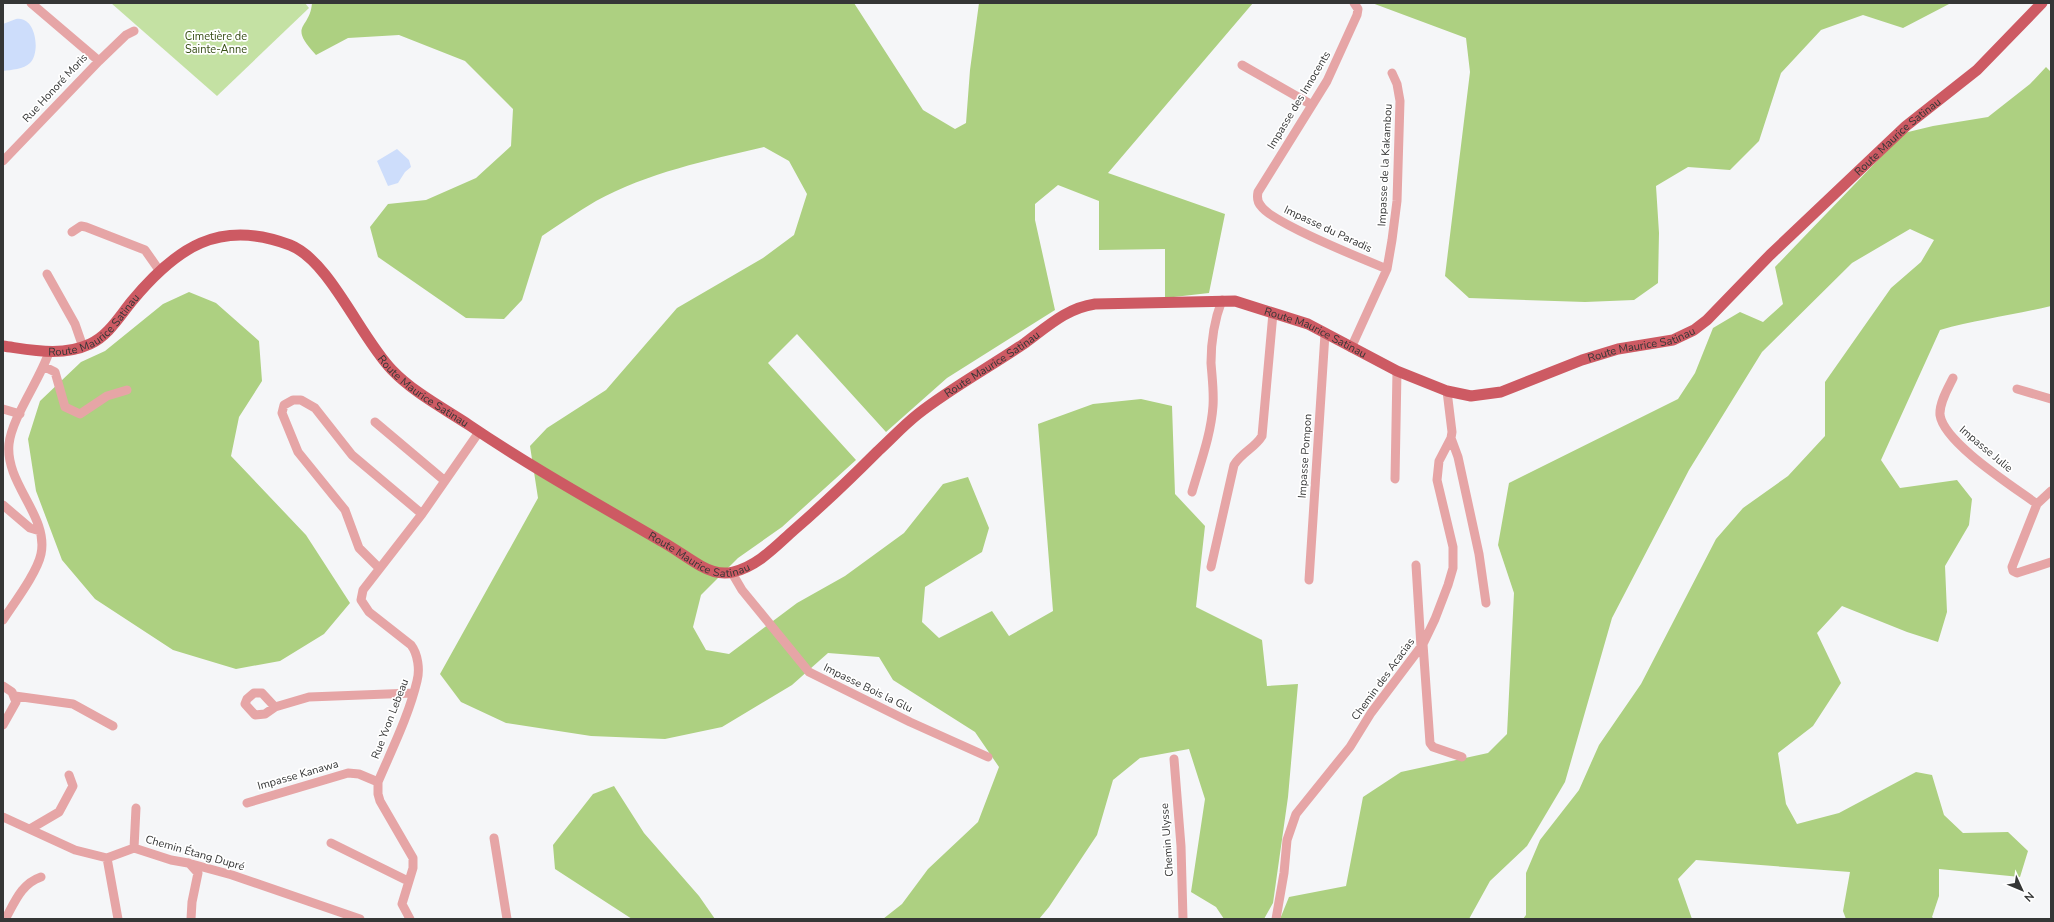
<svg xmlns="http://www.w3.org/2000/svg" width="2054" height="922" font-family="'Nunito Sans',sans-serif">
	<rect width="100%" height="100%" fill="#f5f6f8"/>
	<!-- green -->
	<path fill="#c4e1a3" d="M111 3H305L309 8 217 96Z"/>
	<!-- forest -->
	<path fill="#add081" d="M312 3H854L923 110 955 129 966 123 970 70 979 3H1253L1108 173 1225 214 1209 293 1165 298V249L1099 250V201L1058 185 1035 204V220L1055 310 947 378 886 432 797 334 768 363 856 460 782 527 738 558 701 595 693 627 706 650 729 654 797 603 845 576 904 533 943 484 968 477 989 528 982 552 925 587 922 622 939 638 992 611 1009 636 1053 611 1038 424 1093 404 1141 399 1172 406 1175 494 1205 526 1196 607 1262 640 1267 686 1298 684 1288 797 1273 903 1264 919H1224L1216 907 1191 892 1205 799 1189 749 1140 758 1113 780 1097 835 1049 907 1039 919H883L902 904 928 869 978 822 999 767 975 732 893 680 879 657 828 653 792 685 722 727 665 739 591 736 506 723 461 702 440 674 538 498 530 446 547 428 606 390 677 308 763 258 794 235 807 194 789 161 764 147C708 160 647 173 596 201 577 212 560 224 542 236L522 300 504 319 466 318 378 257 370 227 388 204 426 200 476 178 511 146 513 109 465 61 399 35 348 38 316 55C287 24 310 30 312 3Z
		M1372 3H1951L1903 28 1863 15 1821 30 1781 73 1759 141 1730 170 1688 167 1656 186 1659 233 1658 283 1634 300 1585 302 1469 298 1445 276 1470 72 1466 38Z
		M2046 67 2051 72V306C2014 315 1976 320 1940 330L1881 460 1900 488 1957 480 1972 499 1969 525 1945 566 1947 612 1938 642 1907 632 1842 606 1817 633 1841 683 1813 726 1778 753 1786 804 1797 824 1839 813 1916 772 1932 775 1944 815 1963 833 2008 832 2028 851 2020 877 1939 869V896L1932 917 1934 919H1846L1843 911 1850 872 1696 860 1678 879 1692 919H1523L1526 915V873L1540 840 1579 790 1599 745 1641 684 1716 539 1743 508 1788 476 1825 436V382L1891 288 1921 262 1934 240 1910 229 1852 263 1762 352 1689 470 1612 618 1565 782 1527 846 1490 881 1469 919H1280L1289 897 1346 886 1363 797 1401 772 1488 753 1507 734 1514 593 1498 545 1509 483 1678 399 1695 373 1713 328 1740 312 1763 322 1783 304 1775 267 1904 133 1933 126 1988 117 2030 84Z
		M189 292 216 303 259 341 262 381 239 417 231 456 306 535 350 603 324 634 280 661 236 669 173 650 95 599 62 560 36 491 28 439 40 401 81 362 105 351 163 304Z
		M614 786 644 833 699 896 715 919H632L555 869 553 845 593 794Z"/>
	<!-- water -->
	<path fill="#cdddfb" d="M16 19C36 15 41 53 30 63 24 69 11 70 3 71V24Z
		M397 149 409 160 411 167 405 172 398 183 388 186 377 161Z"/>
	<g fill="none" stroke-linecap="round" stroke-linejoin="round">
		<!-- minor -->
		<path stroke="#e6a5a6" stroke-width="9" d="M1354 3 1358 9 1357 15 1327 81 1258 192C1257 197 1257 202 1261 206 1272 223 1363 259 1387 269
			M99 61 126 35 134 31
			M1242 65 1312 105
			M3 161 99 61 31 3
			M72 232 81 226 86 227 145 250 159 270
			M47 274 75 324 83 347
			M1351 348 1387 269 1392 240 1397 201 1400 101 1397 84 1392 73
			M45 367 55 372 65 407 80 414 107 396 127 390
			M1953 378C1948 388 1939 403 1940 415 1944 443 2014 487 2037 504
			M2017 389 2051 399
			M3 409 20 414
			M375 422 445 481
			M1451 438 1458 457 1479 554 1486 603
			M1395 479 1397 371
			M2051 491 2037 504 2012 567 2013 571 2017 573 2051 562
			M1192 492C1200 464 1211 435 1213 406 1214 391 1212 377 1211 363 1211 341 1214 321 1222 300
			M3 505 30 528 40 531
			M1416 565 1421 647
			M1211 567 1234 465C1242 452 1255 448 1262 436L1273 313
			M379 568 359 548 345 510 298 452 282 413 284 405 293 400H301L315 408 352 455 422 514
			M732 573 742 590 809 672 910 722 988 757
			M1309 580 1325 334
			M3 620C14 603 37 573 41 554 49 516 5 484 9 444 12 417 40 380 49 352
			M1423 644 1430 743 1433 747 1462 757
			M3 686 12 692 16 702 3 725
			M15 696 73 704 113 726
			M275 707 262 693H254L247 699 245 704 255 715 265 714 275 707 309 697 413 693
			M1174 759 1181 846 1183 919
			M247 803 348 773 359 774 378 782
			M3 817 75 850 107 858 134 848 171 860 188 863 232 875 360 919
			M30 829 59 812 73 786 69 775
			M494 838 507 919
			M331 843 408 881
			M134 848 136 808
			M107 858 118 919
			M189 863 198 873 192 902 191 919
			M7 916C16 899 23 883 41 877
			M410 919 402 904 413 868V858L380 801 378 794V782C392 749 409 715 417 681 420 670 418 654 411 645L369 612 361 600 363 590 422 514 479 432
			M1276 919 1284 873 1287 840 1296 814 1350 747 1371 713 1423 644 1435 619 1448 585 1453 568V547L1437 480 1439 461 1451 438 1452 432 1447 391"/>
		<!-- major -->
		<path stroke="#cd5a63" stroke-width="11" id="s1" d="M3 346C32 350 62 357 90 344 108 336 119 317 132 301 176 248 219 218 290 245 330 261 360 337 392 370 413 392 443 408 469 425 531 467 596 503 661 541 674 548 687 558 701 566 710 571 722 575 733 572 758 566 776 546 794 530 823 505 851 478 878 451 891 439 904 425 918 414 951 388 990 367 1025 343 1048 326 1067 308 1095 304L1235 301 1308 324 1397 371 1447 391 1471 396 1501 392 1582 360 1618 349 1673 340 1694 330 1707 320 1770 255 1906 126 1977 70 2042 3"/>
	</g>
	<g text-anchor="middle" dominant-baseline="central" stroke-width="3.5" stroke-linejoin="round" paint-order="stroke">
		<!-- park labels -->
		<g font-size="11" fill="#384e17" stroke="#fff">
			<text x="216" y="36">Cimetière de<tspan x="216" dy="13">Sainte-Anne</tspan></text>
		</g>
		<!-- street labels -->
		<g font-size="11" fill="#353636" stroke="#fff">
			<text transform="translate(55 88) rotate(-47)">Rue Honoré Moris</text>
			<text transform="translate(1299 100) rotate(-59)">Impasse des Innocents</text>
			<text stroke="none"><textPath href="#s1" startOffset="2259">Route Maurice Satinau</textPath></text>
			<text transform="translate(1385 165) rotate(-87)">Impasse de la Kakambou</text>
			<text transform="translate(1328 229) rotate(25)">Impasse du Paradis</text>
			<text stroke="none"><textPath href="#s1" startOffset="101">Route Maurice Satinau</textPath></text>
			<text stroke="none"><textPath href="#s1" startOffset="1575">Route Maurice Satinau</textPath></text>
			<text stroke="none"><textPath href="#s1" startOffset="1923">Route Maurice Satinau</textPath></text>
			<text stroke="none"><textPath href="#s1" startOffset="1228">Route Maurice Satinau</textPath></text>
			<text stroke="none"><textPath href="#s1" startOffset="532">Route Maurice Satinau</textPath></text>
			<text transform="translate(1986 449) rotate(40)">Impasse Julie</text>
			<text transform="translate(1305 456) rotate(-86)">Impasse Pompon</text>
			<text stroke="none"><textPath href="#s1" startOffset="856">Route Maurice Satinau</textPath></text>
			<text transform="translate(1383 679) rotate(-54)">Chemin des Acacias</text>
			<text transform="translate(868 688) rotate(26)">Impasse Bois la Glu</text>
			<text transform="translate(390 719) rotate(-69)">Rue Yvon Lebeau</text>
			<text transform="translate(298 775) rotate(-16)">Impasse Kanawa</text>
			<text transform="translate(1167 840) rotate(-94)">Chemin Ulysse</text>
			<text transform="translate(195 853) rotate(16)">Chemin Étang Dupré</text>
		</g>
	</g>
	<!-- border -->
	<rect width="2054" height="922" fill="none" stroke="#353636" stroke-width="8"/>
	<!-- north arrow -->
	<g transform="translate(2022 890) rotate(134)" stroke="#ffffff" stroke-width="3" paint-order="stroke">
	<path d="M0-3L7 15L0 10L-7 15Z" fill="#353636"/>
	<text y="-6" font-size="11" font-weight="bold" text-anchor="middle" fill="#353636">N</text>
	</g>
</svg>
